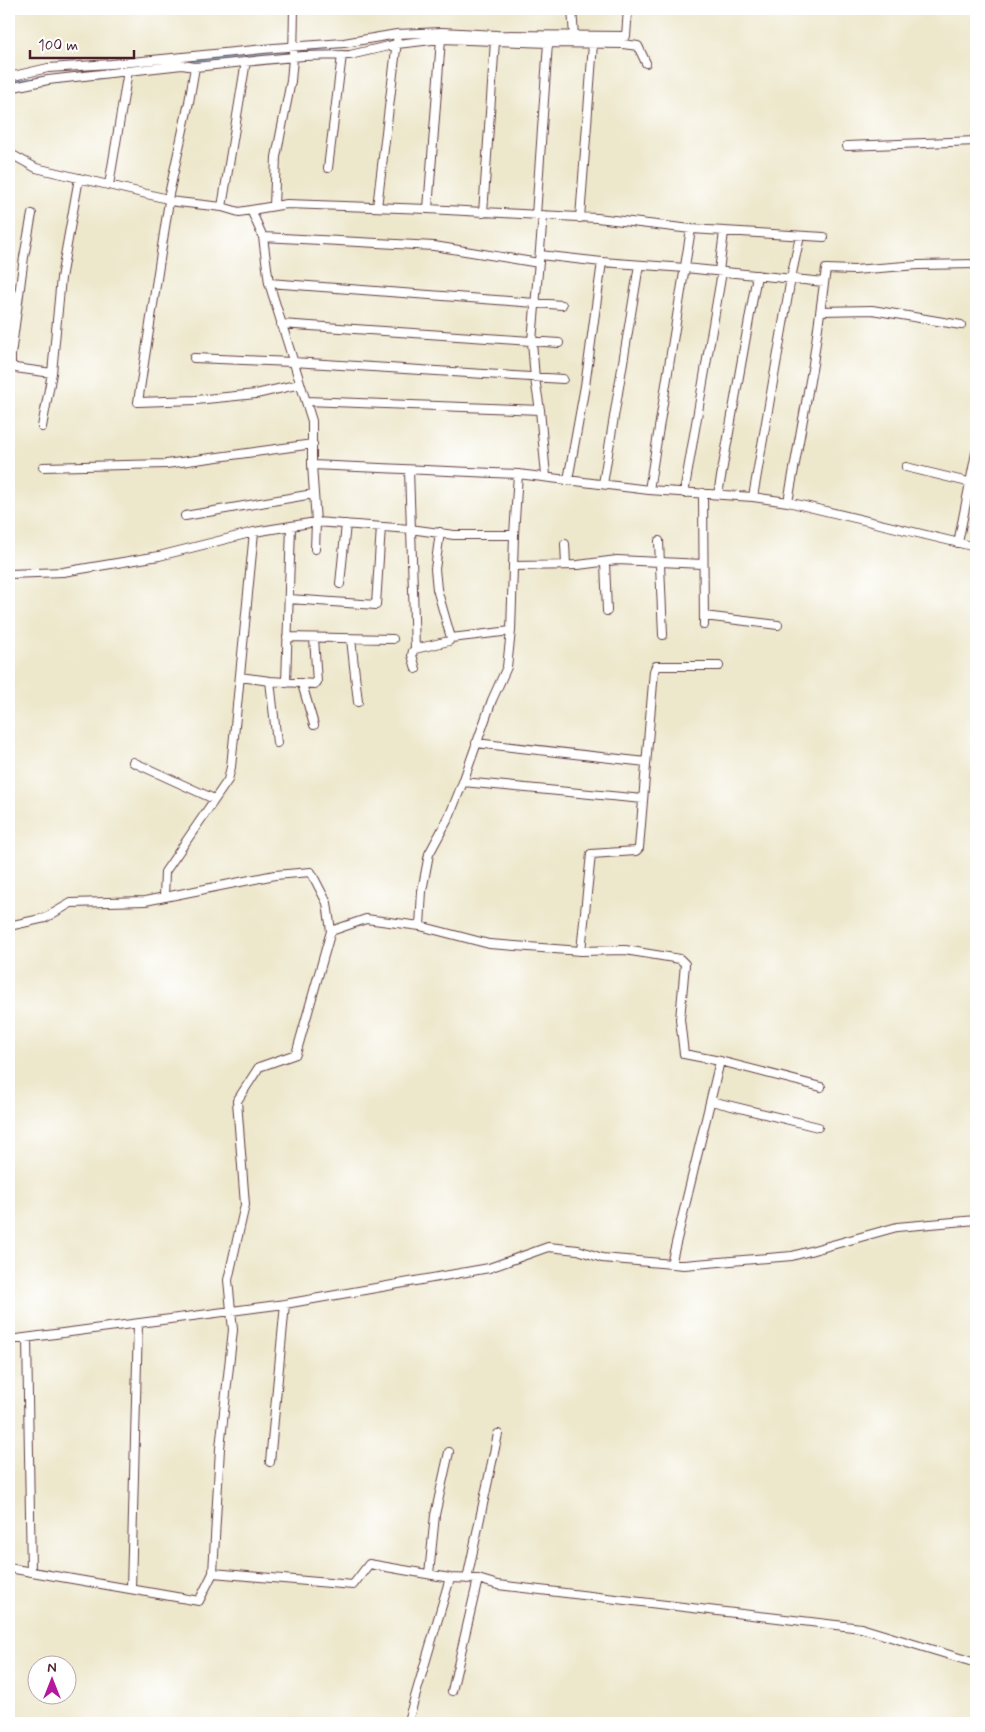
<svg xmlns="http://www.w3.org/2000/svg" width="985" height="1732" font-family="Mynerve,sans-serif">
	<rect width="100%" height="100%" fill="#fff"/>
	<filter id="ink" filterUnits="userSpaceOnUse"><feTurbulence type="fractalNoise" baseFrequency=".02" numOctaves="2"/><feDisplacementMap in="SourceGraphic" scale="10" xChannelSelector="R" yChannelSelector="G"/><feConvolveMatrix kernelMatrix="1 2 1 2 8 2 1 2 1" color-interpolation-filters="sRGB"/></filter>
	<filter id="wash" filterUnits="userSpaceOnUse"><feTurbulence type="fractalNoise" baseFrequency=".0096" numOctaves="4" result="noise"/><feDisplacementMap in="SourceGraphic" scale="20" xChannelSelector="R" yChannelSelector="G"/><feGaussianBlur stdDeviation="1.12" result="paint"/><feColorMatrix in="noise" values="0 0 0 0 0 0 0 0 0 0 0 0 0 0 0 0 0 1.4 0 .05"/><feComposite in="paint" operator="in"/></filter>
	<g filter="url(#wash)">
		<rect width="100%" height="100%" fill="#ede7cb"/>
		<g fill="none" stroke-linecap="round" stroke-linejoin="round">
			<!-- canal -->
			<path stroke="#59a4d1" stroke-width="8" d="M179 63 341 48
				M60 75 165 64
				M9 83 44 78"/>
		</g>
	</g>
	<g filter="url(#ink)">
		<g fill="none" stroke-linecap="round" stroke-linejoin="round">
			<!-- minor casing -->
			<g stroke="#623d43" stroke-width="10">
				<path id="minor" d="M572 9 574 36
					M9 77 48 68 111 64 274 48 344 43 397 34 442 32 497 35 626 36 628 9
					M9 88 48 80 182 65 195 67 303 56 350 55 397 44 441 39 548 43 623 44 638 46 646 63
					M847 146 976 141
					M9 153 36 168 168 199 169 201 222 207 239 212 251 210 263 237 269 283 312 421V465L316 522 315 549
					M328 168 342 55
					M109 185 128 71
					M168 199 189 102 195 67
					M169 201 138 402 196 400 256 394 300 384
					M274 206 276 157 291 81 293 58 294 9
					M222 207 246 61
					M377 207 397 41
					M428 209 441 39
					M251 210 287 204 428 209 597 218 691 229 824 237
					M483 213 495 41
					M32 214 24 257 11 355V364L15 368 52 373
					M536 215 548 43
					M543 215 532 341 535 379 540 410 546 476
					M580 218 593 44
					M263 237 434 246 539 263
					M540 255 602 262 685 268 824 282
					M719 271 724 232
					M269 283 562 305
					M821 311 872 310 961 325
					M281 324 559 343
					M194 358 293 362 563 379
					M306 401 540 410
					M42 427 52 373 61 278 79 178
					M312 465 518 474 649 490 753 497 788 502 976 547
					M43 467 166 464 313 444
					M906 467 976 484
					M409 470 415 649
					M568 480 585 386 602 262
					M603 484 639 265
					M649 490 691 229
					M684 493 722 272
					M703 493 704 625
					M718 494 757 275
					M753 497 791 278 800 236
					M788 502 813 364 826 269 854 270 918 265 976 264
					M185 516 313 494
					M440 532 435 569 437 589 451 638
					M659 541 663 635
					M958 543 976 453
					M565 544 566 565
					M605 562 607 611
					M513 566 578 565 617 560 703 564
					M9 574 63 572 159 556 254 532 316 522 410 529 454 535H514
					M340 584 346 524
					M289 599 376 605 381 527
					M704 616 778 625
					M287 637 393 639
					M351 639 358 702
					M416 669 412 655 413 651 415 649 449 641 451 638 511 631
					M240 677 270 681 315 684 317 682 314 638
					M270 681 277 743
					M286 683 291 526
					M302 684 314 725
					M476 743 646 762
					M133 762 214 799
					M463 782 643 799
					M164 897 165 872 228 780 231 767 254 532
					M9 926 45 918 71 903 145 901 275 875 311 872 327 903 331 931 296 1054 259 1067 237 1101 245 1205 228 1280 233 1330 220 1448 213 1573
					M420 926 422 891 429 854 449 817 463 782 492 700 507 667 511 631 514 535 518 474
					M331 931 366 919 420 926 489 944 581 951 625 950 680 959 685 964 680 1019 684 1054 720 1061 671 1264
					M581 951 591 854 636 851 639 848 654 671 656 666H719
					M720 1061 821 1087
					M711 1101 818 1127
					M27 1338 31 1572
					M9 1340 285 1304 489 1268 548 1247 578 1250 602 1258 684 1265 792 1256 897 1227 976 1220
					M270 1462 285 1304
					M9 1568 199 1601 213 1573 353 1585 369 1564 450 1578 478 1579 498 1585 861 1628 976 1663
					M429 1574 435 1515 449 1452
					M467 1579 498 1434
					M131 1589 138 1324
					M452 1691 478 1579
					M408 1721 450 1578"/>
			</g>
			<!-- minor -->
			<use href="#minor" stroke="#fff" stroke-width="8"/>
		</g>
	</g>
	<!-- margin -->
	<rect width="985" height="1732" fill="none" stroke="#fff" stroke-width="30"/>
	<!-- north arrow -->
	<g transform="translate(52 1680)"><circle r="24" fill="#ffffff" stroke="#b7a5aa"/>
	<path d="M0-4L9 19L0 12L-9 19Z" fill="#b5179e"/>
	<text y="-8" font-size="14" font-weight="bold" text-anchor="middle" fill="#4a1f2b">N</text>
	</g>
	<!-- scale -->
	<path d="M30 50v8h104v-8" fill="none" stroke="#4a1f2b" stroke-width="2.5"/>
	<text x="38" y="50" font-size="15" fill="#4a1f2b" stroke="#ffffff" stroke-width="4" paint-order="stroke">100 m</text>
</svg>
